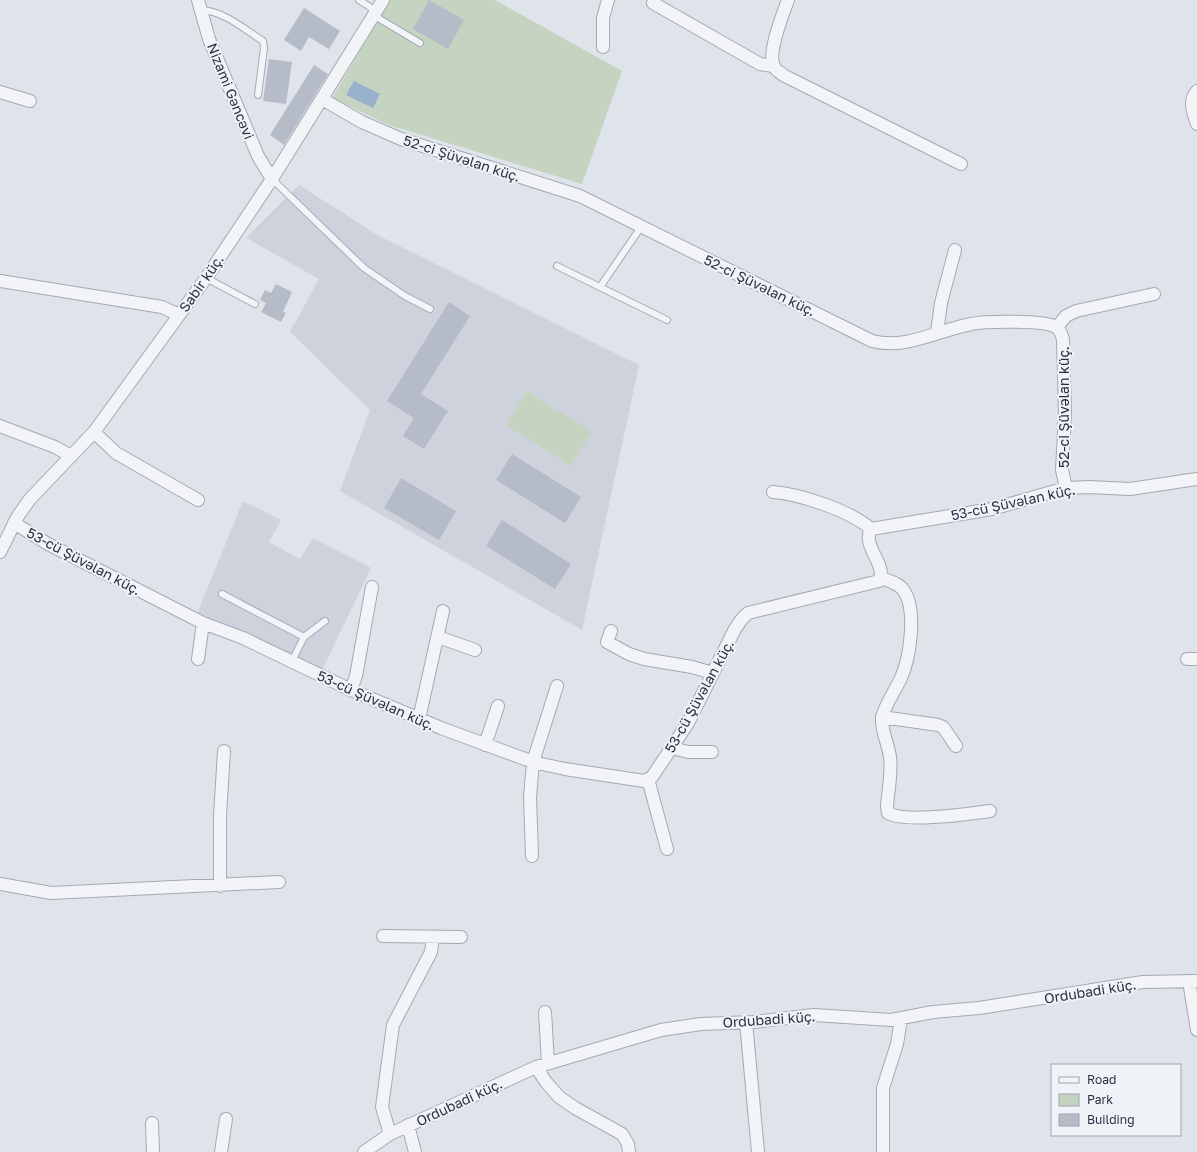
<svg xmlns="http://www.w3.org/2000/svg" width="1197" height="1152" font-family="'Golos Text',sans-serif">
	<rect width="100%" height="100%" fill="#dfe3ea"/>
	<!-- built -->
	<path fill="#cdd2dc" d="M299 185 379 236 639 365 582 630 340 491 370 410 290 332 319 279 246 238Z
		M243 501 281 520 269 542 300 559 313 538 371 568 322 670 197 614Z"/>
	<!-- green -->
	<path fill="#c5d4c0" d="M390 0H495L622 71 582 184 389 125 332 98Z
		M527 391 592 432 571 466 506 425Z"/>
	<!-- water -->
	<path fill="#98b1cc" d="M354 81 380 94 373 108 346 95Z"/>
	<!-- building -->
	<path fill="#b6bcc7" d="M429 0 464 20 448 49 413 29Z
		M304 8 340 31 329 49 309 37 301 51 284 40Z
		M269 59 292 62 286 104 263 101Z
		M314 65 328 74 284 145 270 135Z
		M276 284 292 292 283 312 286 313 281 322 261 312 266 303 260 300 265 290 271 293Z
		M449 302 470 316 421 394 448 411 424 449 403 436 414 418 387 401Z
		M512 454 581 497 565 523 496 480Z
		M401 478 456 511 439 540 384 508Z
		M502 520 571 564 555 589 486 546Z"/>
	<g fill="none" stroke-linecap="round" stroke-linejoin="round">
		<!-- service casing -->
		<g stroke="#a4aab4" stroke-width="8">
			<path id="service" d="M359 0 376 11
				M201 10C224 11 244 29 263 41L264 48 258 95
				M373 15 420 43
				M272 179 364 268 405 296 430 309
				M557 266 667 320
				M206 278 255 304
				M600 287 641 227
				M222 594 304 637 292 661
				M304 637 325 621"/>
		</g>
		<!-- minor casing -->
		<g stroke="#a4aab4" stroke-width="14">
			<path id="minor" d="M198 0 209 39 258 156 272 179
				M788 0C783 14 767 53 774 66 775 70 780 72 783 75L961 164
				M653 3 760 64 773 66
				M603 47V18L608 0
				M1197 91C1188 101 1193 112 1197 124
				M0 92 30 101
				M322 99 362 122 401 139 580 196 872 341C905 350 939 330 971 324 985 321 1045 320 1056 327 1061 330 1062 336 1063 340L1065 413 1062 470 1066 488
				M0 281 162 307 179 315
				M1057 327 1066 316 1076 311 1154 294
				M937 333 941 303 955 250
				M0 426 55 447 71 456
				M94 432 116 453 198 500
				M773 492C800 494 851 511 871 529
				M14 523 48 544 203 623 243 638 351 690 441 728 533 762 565 769 644 781 652 777 688 723 735 629 741 620 748 613 879 581C888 565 861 546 871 529L992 509 1066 488 1089 487 1130 489 1197 479
				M0 552 18 516 30 499 94 432 206 278 272 179 383 0
				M881 578C889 581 899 583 904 591 917 610 910 658 901 678 895 691 886 703 882 717 881 731 888 743 890 757 892 774 888 790 887 807L888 813C905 823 969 814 990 811
				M611 631 607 642 629 654 644 659 692 667 713 673
				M438 637 475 650
				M198 659 203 623
				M1187 659H1197
				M351 690 356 676 372 587
				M882 717 938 725 943 727 956 746
				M419 719 443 611
				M485 745 498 706
				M672 748 688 752H712
				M648 779 667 849
				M532 856 530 797 533 762 557 686
				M0 884 51 893 279 882
				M220 886V816L224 751
				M383 936 461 937
				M1189 981 1197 1030
				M545 1012 548 1063
				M746 1022 758 1152
				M536 1067 546 1082 559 1097 575 1108 622 1134 628 1144 629 1152
				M152 1123 153 1152
				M408 1125 415 1152
				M390 1134 382 1107 393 1025 431 952 433 937
				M221 1152 226 1119
				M364 1152 390 1134 536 1067 661 1030 701 1024 753 1022 814 1015 891 1020 933 1012 979 1008 1143 982 1197 981
				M883 1152V1088L897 1044 901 1019"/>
		</g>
		<!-- service -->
		<use href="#service" stroke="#f2f4f8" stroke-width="6"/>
		<!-- minor -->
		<use href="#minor" stroke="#f2f4f8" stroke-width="12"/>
	</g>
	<g text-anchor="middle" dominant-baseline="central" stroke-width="4" stroke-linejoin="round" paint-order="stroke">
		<!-- street labels -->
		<g font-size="14" fill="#273142" stroke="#eff2f7">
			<text transform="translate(231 91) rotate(68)">Nizami Gəncəvi</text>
			<text transform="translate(462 158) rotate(18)">52-ci Şüvəlan küç.</text>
			<text transform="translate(201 283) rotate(-55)">Sabir küç.</text>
			<text transform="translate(760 285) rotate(26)">52-ci Şüvəlan küç.</text>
			<text transform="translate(1063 407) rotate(-90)">52-ci Şüvəlan küç.</text>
			<text transform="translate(1013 502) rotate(-12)">53-cü Şüvəlan küç.</text>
			<text transform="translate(84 561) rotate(28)">53-cü Şüvəlan küç.</text>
			<text transform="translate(699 696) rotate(-61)">53-cü Şüvəlan küç.</text>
			<text transform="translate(376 700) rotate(24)">53-cü Şüvəlan küç.</text>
			<text transform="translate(1090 991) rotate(-9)">Ordubadi küç.</text>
			<text transform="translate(769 1019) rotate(-4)">Ordubadi küç.</text>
			<text transform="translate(459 1102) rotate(-25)">Ordubadi küç.</text>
		</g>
	</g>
	<!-- legend -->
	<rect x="1051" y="1064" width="130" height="72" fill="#eff2f7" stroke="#9fa5af"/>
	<rect x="1059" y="1077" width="20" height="6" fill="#f2f4f8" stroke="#9fa5af"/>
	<text x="1087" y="1084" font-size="12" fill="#273142">Road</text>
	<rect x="1059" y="1094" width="20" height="12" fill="#c5d4c0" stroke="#9fa5af"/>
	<text x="1087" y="1104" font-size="12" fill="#273142">Park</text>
	<rect x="1059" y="1114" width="20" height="12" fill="#b6bcc7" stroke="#9fa5af"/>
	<text x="1087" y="1124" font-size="12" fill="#273142">Building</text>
</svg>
